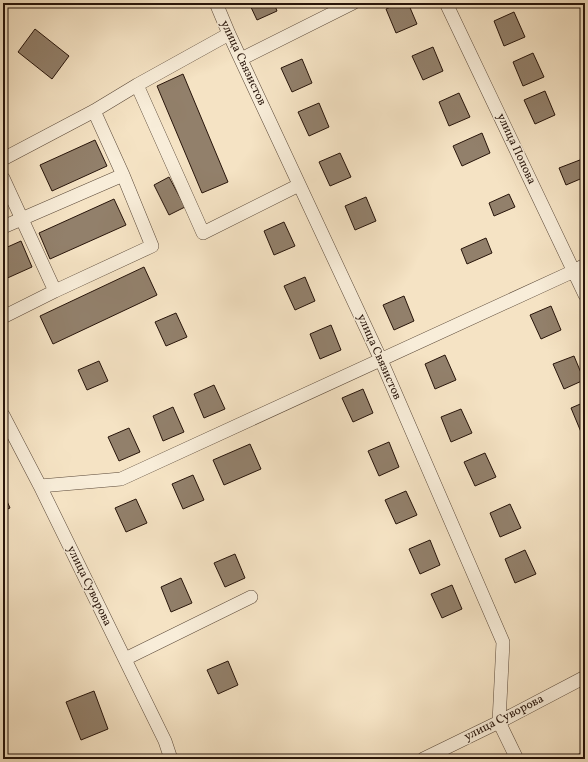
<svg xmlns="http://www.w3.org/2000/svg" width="588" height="762" font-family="Vollkorn,serif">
	<rect width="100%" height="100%" fill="#f5e3c4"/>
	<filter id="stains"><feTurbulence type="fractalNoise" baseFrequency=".005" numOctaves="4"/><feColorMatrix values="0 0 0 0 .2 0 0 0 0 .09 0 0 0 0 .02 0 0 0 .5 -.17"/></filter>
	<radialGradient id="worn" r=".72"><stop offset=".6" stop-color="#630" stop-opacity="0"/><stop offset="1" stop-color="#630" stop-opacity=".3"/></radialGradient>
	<!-- building -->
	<path fill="#92806b" stroke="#27140a" d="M249 3H274L277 11 257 20Z
		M400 3H408L417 24 396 33 386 9Z
		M514 12 525 37 504 46 494 21Z
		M35 29 69 56 52 79 18 52Z
		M433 47 443 71 423 80 412 56Z
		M533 53 544 77 523 86 513 62Z
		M302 59 312 83 292 92 281 68Z
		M183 74 228 182 202 193 157 86Z
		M545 91 555 115 535 124 524 100Z
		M459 93 470 117 449 126 439 102Z
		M319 103 329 127 309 136 298 112Z
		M482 133 490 153 462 166 453 146Z
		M95 140 107 166 52 191 40 165Z
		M340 153 351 177 330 186 319 162Z
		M585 158V177L566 185 559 168Z
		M169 177 185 207 169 215 154 185Z
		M509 194 515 207 494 216 489 203Z
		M366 197 376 221 355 230 345 206Z
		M114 199 126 225 50 259 39 233Z
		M284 222 295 246 274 255 264 231Z
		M486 238 492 253 467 264 461 249Z
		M21 241 32 267 3 280V249Z
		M144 267 157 295 53 344 40 316Z
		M305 277 315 301 295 310 284 286Z
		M404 296 414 321 394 330 383 305Z
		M551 306 561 330 541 339 530 315Z
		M176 313 187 337 166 346 155 322Z
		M331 325 341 350 320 359 310 334Z
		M445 355 456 380 435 389 425 364Z
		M574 356 584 380 564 389 553 364Z
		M99 361 108 381 87 390 78 370Z
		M214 385 225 409 204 418 194 394Z
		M363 389 373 413 353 422 342 398Z
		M585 402V431L581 432 571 408Z
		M173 407 184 432 163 441 153 416Z
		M461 409 472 433 451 442 441 417Z
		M129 428 140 452 119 461 108 437Z
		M389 442 399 467 379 476 368 451Z
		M250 444 261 469 224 485 213 460Z
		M485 453 496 477 475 486 464 462Z
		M193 475 204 500 183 509 172 484Z
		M406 491 417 515 396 524 385 500Z
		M3 492 10 508 3 511Z
		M136 499 147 523 126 532 115 508Z
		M510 504 521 528 500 537 490 513Z
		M430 540 440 565 420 574 409 549Z
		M525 550 536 574 515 583 505 559Z
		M235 554 245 578 225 587 214 563Z
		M181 578 192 603 171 612 161 587Z
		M452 585 462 609 442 618 431 594Z
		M228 661 238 685 218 694 207 670Z
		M94 691 108 729 81 740 66 702Z"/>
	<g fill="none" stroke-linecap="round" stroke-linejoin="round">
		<!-- minor casing -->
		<g stroke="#5a4838" stroke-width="14">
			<path id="minor" d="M216 3 229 34 381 360 503 642 499 722 517 759
				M446 3 585 295
				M241 59 353 3
				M137 85 203 233 299 185
				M3 159 94 111 137 85 229 34
				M3 178 55 291
				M3 227 123 175
				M3 317 55 291 152 246 123 175 94 111
				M3 415 40 486 165 741 171 759
				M40 486 121 479 574 271 585 265
				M125 659 251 597
				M423 759 499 722 585 677
				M583 759 585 758"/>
		</g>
		<!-- minor -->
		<use href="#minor" stroke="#f8edd9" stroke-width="13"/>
	</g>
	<g text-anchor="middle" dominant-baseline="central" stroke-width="3" stroke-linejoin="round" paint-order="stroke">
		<!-- street labels -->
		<g font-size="12" fill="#27140a" stroke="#f8edd9">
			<text transform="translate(243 63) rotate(65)">улица Связистов</text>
			<text transform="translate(516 149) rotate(65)">улица Попова</text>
			<text transform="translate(379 357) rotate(66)">улица Связистов</text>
			<text transform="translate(89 586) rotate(64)">улица Суворова</text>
			<text transform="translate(504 718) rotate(-27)">улица Суворова</text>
		</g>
	</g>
	<!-- margin -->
	<rect width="588" height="762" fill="none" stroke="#f5e3c4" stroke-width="16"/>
	<rect x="4" y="4" width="580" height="754" fill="none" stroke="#27140a" stroke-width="2"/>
	<rect x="8" y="8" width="572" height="746" fill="none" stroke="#27140a"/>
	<rect width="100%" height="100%" filter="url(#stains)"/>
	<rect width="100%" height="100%" fill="url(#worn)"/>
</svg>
